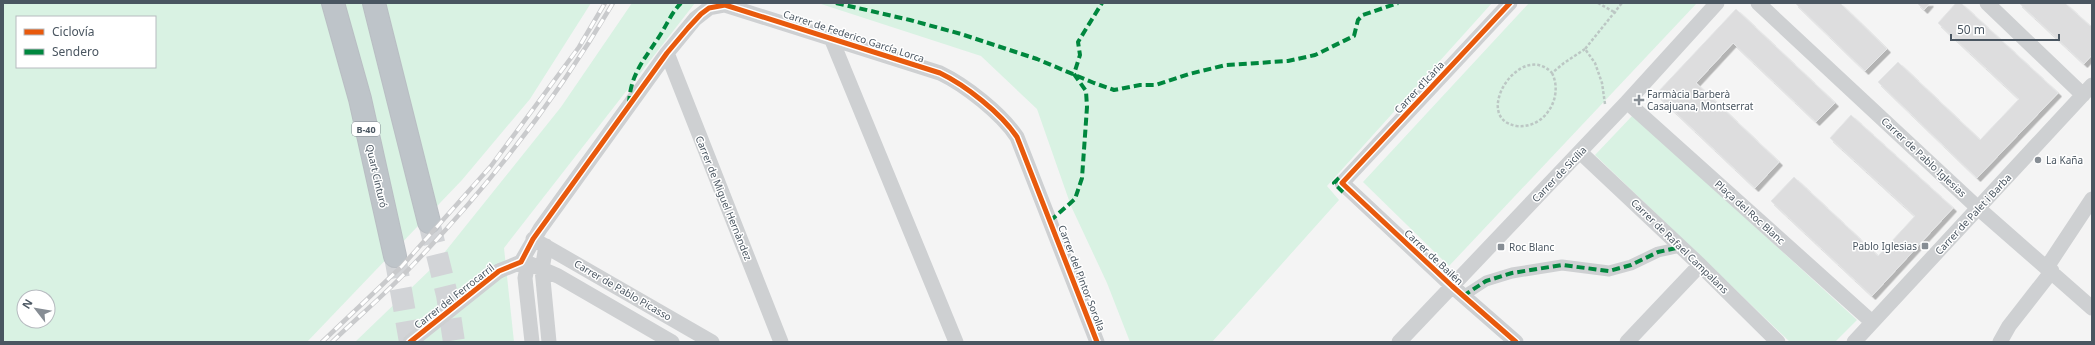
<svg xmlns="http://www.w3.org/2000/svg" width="2095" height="345" font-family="'Noto Sans',sans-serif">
	<defs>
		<filter id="shadow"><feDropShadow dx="3.5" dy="3.5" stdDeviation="0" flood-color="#0004"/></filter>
	</defs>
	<rect width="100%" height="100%" fill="#f4f4f4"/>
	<!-- green -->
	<path fill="#d9f2e3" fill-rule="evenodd" d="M3 3H591L530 99 462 180 307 342H3ZM17 17H155V67H17ZM24 297H48V321H24Z
		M632 3H695L504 248 514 342H355L432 268 561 107Z
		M818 3H1492L1327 186 1339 200 1212 342H1130L1107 283 1071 206 1037 109 981 56Z
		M1529 3H1697L1449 266 1363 182Z
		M1633 115 1857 320 1835 342H1790L1595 155Z"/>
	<!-- building -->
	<path fill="#ddddde" stroke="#e5e6e7" filter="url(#shadow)" d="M1795 3H1840L1887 49 1865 71Z
		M1917 3H1930L1924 10Z
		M1956 3H1961L2058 93 1977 178 1878 82 1898 62 1980 140 2019 99 1938 23Z
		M2019 3H2065L2090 26 2092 24V55L2084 64Z
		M1736 9 1835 103 1816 122 1733 43 1696 83 1779 162 1755 188 1656 94Z
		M1851 115 1953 208 1872 296 1771 201 1794 177 1878 256 1915 216 1830 138Z"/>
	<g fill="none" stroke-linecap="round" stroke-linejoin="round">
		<!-- motorway-tunnel -->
		<path stroke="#d2d4d7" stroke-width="22" stroke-dasharray="22 11" stroke-linecap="butt" d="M429 222 447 295 454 342
			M395 256 410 342"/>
		<!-- motorway casing -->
		<g stroke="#b9bec3" stroke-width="24">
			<path id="motorway" d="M333 3 360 99 395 256
				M374 3 429 222"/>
		</g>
		<!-- path -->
		<path stroke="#bcc7c4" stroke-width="2.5" stroke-dasharray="3 2" stroke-linecap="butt" d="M1598 3 1616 13
			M1552 73C1564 97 1545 129 1517 126 1470 119 1520 39 1552 73L1564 63 1585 49
			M1605 104 1602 83 1595 63 1585 49 1622 3"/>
		<!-- pedestrian -->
		<path stroke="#ced0d2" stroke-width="11" d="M1463 296 1486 281 1512 273 1562 265 1609 271 1631 265 1658 252 1681 247"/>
		<!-- minor -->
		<path stroke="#ced0d2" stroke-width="15" d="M1510 3 1342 183 1452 286 1516 342
			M1758 3 1978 208 2092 308
			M1987 3 2083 95
			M831 38 956 342
			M667 53 781 342
			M1627 102 1872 322
			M1580 152 1700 265 1778 342
			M533 239 712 342
			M546 246 542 269 549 342
			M521 262 528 263 558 276 672 342
			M528 263 525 278 532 342
			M2047 267 2092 199
			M499 271 521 262 540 229 667 53 695 19 709 8 725 5 940 73C965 85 1001 113 1017 137L1097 342
			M1399 342 1627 102 1717 3
			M1627 342 1700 265
			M1854 342 2092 85
			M2000 342 2009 326 2052 271"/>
		<!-- motorway -->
		<use href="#motorway" stroke="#bec4c9" stroke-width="22"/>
		<!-- rail casing -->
		<g stroke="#c9cacc" stroke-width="4.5">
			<path id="rail" d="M322 342 402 266 491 166 579 47 605 3
				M332 342C357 318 383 296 407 271 485 191 556 100 613 3"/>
		</g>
		<!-- rail -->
		<use href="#rail" stroke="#fff" stroke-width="3" stroke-dasharray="9" stroke-linecap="butt"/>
		<!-- minor-bridge -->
		<path stroke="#ced0d2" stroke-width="15" d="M410 342 499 271"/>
		<!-- quiet -->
		<path stroke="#00873e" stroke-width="4" stroke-dasharray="8 4" stroke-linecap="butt" d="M836 3 910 20 961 34 1037 59 1094 83 1114 90 1140 85H1156L1189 74 1226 65 1288 61 1315 55 1354 36 1358 20 1363 15 1398 3
			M629 104C630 72 647 57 662 32 668 22 673 11 681 3
			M1339 178 1334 183 1343 192
			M1050 221 1075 199 1082 178 1087 107 1086 91 1074 74 1080 55 1078 42 1102 3
			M1463 296 1486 281 1512 273 1562 265 1609 271 1631 265 1658 252 1681 247"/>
		<!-- cycleway casing -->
		<g stroke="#fff" stroke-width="8">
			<path id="cycleway" d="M1510 3 1342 183 1452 286 1516 342
				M410 342 499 271 521 262 533 239 667 53 688 28 701 14 709 8 725 5 940 73C965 85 1001 113 1017 137L1097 342"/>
		</g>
		<!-- cycleway -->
		<use href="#cycleway" stroke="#e8590c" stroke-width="5"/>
	</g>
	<!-- markers -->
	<g fill="#868d94" stroke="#fff" stroke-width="1.5">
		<path d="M1637 94h4v4h4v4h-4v4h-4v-4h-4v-4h4z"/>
		<circle cx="2038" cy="160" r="4"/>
		<rect x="1921" y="242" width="8" height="8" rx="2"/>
		<rect x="1497" y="243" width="8" height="8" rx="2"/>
	</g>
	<g text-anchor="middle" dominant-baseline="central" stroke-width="3" stroke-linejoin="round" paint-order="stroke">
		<!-- shield labels -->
		<rect fill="#fff" stroke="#808990" stroke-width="1" x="352" y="122" width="28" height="14" rx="3"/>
		<g font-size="9" font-weight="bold" fill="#4a5661">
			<text x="366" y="129">B-40</text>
		</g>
		<!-- street labels -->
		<g font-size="10" fill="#4a5661" stroke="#fff">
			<text transform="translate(854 36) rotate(18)">Carrer de Federico García Lorca</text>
			<text transform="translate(1419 87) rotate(-47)">Carrer d'Icària</text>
			<text transform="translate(1924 157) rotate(43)">Carrer de Pablo Iglesias</text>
			<text transform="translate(1559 174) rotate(-46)">Carrer de Sicília</text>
			<text transform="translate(377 176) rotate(77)">Quart Cinturó</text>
			<text transform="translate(724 198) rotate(68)">Carrer de Miguel Hernàndez</text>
			<text transform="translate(1750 212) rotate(42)">Plaça del Roc Blanc</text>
			<text transform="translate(1973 214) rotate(-47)">Carrer de Palet i Barba</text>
			<text transform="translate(1680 246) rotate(44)">Carrer de Rafael Campalans</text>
			<text transform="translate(1434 257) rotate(43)">Carrer de Bailén</text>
			<text transform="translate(1082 278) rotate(69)">Carrer del Pintor Sorolla</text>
			<text transform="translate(623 290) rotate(30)">Carrer de Pablo Picasso</text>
			<text transform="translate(454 296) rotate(-38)">Carrer del Ferrocarril</text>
		</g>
		<!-- poi labels -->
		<g font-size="10" fill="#4a5661" stroke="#fff" text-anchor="start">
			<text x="1647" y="94">Farmàcia Barberà<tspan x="1647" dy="12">Casajuana, Montserrat</tspan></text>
			<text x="2046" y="160">La Kaña</text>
			<text x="1917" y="246" text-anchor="end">Pablo Iglesias</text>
			<text x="1509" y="247">Roc Blanc</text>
		</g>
	</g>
	<!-- border -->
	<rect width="2095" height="345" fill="none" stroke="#4a5661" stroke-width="8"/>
	<!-- legend -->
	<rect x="16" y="16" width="140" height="52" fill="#ffffff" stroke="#b7bbc0"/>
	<rect x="24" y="29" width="20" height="6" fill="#e8590c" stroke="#b7bbc0"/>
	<text x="52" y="36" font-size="12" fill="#4a5661">Ciclovía</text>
	<rect x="24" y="49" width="20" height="6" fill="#00873e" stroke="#b7bbc0"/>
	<text x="52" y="56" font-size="12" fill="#4a5661">Sendero</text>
	<!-- north arrow -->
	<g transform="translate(36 309) rotate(301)"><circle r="19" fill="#ffffff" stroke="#b7bbc0"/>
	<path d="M0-3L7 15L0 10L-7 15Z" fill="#868d94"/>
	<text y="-6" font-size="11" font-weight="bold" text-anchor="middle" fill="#4a5661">N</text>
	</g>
	<!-- scale -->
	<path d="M1951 34v6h108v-6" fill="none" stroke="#4a5661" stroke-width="2"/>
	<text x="1957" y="34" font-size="12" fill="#4a5661" stroke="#ffffff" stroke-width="3" paint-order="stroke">50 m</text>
</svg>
